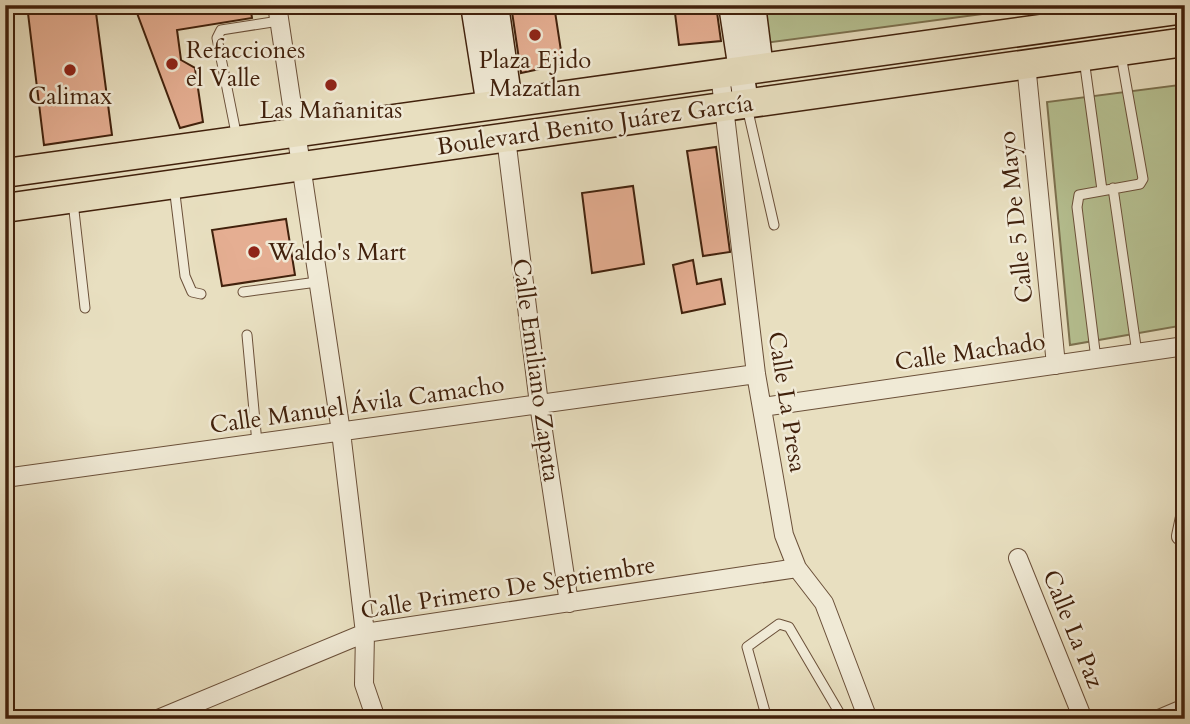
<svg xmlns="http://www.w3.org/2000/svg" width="1190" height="724" font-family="Cardo,serif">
	<rect width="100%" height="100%" fill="#e8dfc0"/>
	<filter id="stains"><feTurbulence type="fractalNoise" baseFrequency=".00286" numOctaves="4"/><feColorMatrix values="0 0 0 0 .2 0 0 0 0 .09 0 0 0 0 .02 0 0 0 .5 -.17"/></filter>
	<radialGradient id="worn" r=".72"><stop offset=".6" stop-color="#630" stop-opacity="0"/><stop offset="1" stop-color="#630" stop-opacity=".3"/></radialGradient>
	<!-- green -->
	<path fill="#b6c192" stroke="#7c714f" stroke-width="2" d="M759 5H1049L765 43Z
		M1179 85 1185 117V325L1070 345 1047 102Z"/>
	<!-- building -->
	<path fill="#e5ae92" stroke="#41210c" stroke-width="2" d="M27 5H95L112 135 44 145Z
		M134 5H250L252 18 177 30 181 60 195 68 203 122 180 128Z
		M511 5H554L563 64 521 73Z
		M674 5H716L721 41 679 45Z
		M716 147 730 252 703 256 687 151Z
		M633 186 644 264 592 273 582 193Z
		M286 219 295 275 222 286 212 230Z
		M693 260 697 284 721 279 725 304 682 313 673 265Z"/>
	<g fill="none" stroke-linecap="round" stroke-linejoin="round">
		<!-- lane casing -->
		<g stroke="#6b5039" stroke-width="11">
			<path id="lane" d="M906 5H909
				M1084 59 1102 190
				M747 107 774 225
				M237 138 217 38 221 30 279 21
				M174 186 185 276 192 292 201 294
				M1113 188 1137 353
				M73 202 85 308
				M243 292 317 282
				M247 335 257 443
				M1096 359 1077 207 1079 195 1140 184 1143 179 1121 55
				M767 719 747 647 779 624 789 627 843 719"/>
		</g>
		<!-- street casing -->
		<g stroke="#6b5039" stroke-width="20">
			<path id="street" d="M277 5 341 432 365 633 364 684 376 719
				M1026 64 1056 365
				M720 74 756 374 784 535 797 568 824 603 868 719
				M506 138 539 404 569 603
				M762 407 1185 346
				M5 478 756 374
				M1185 517 1181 536 1185 539
				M1018 558 1083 719
				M158 719 365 633 797 568
				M1159 719 1185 708"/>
		</g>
		<!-- secondary casing -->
		<g stroke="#41210c" stroke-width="27">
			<path id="secondary" d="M473 5 489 106
				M496 5 510 103
				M731 5 746 103
				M753 5 761 68"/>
		</g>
		<!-- primary casing -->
		<g stroke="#41210c" stroke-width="31">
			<path id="primary" d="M5 173 1185 9
				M5 208 1185 42"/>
		</g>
		<!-- lane -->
		<use href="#lane" stroke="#f0ead6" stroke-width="9"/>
		<!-- street -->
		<use href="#street" stroke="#f0ead6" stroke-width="18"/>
		<!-- secondary -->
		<use href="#secondary" stroke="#f0ead6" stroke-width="24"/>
		<!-- primary -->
		<use href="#primary" stroke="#e8dfc0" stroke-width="28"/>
	</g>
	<!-- markers -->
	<g fill="#8f2418" stroke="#f0ead6" stroke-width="2.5">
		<circle cx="535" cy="35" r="7"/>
		<circle cx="172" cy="64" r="7"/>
		<circle cx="70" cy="70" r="7"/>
		<circle cx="331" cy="85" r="7"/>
		<circle cx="254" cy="252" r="7"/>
	</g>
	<g text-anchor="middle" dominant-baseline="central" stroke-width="5" stroke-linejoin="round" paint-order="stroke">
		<!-- poi labels -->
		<g font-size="24" fill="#41210c" stroke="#f0ead6">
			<text x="186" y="50" text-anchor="start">Refacciones<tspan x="186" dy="28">el Valle</tspan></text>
			<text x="535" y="60">Plaza Ejido<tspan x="535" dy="28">Mazatlan</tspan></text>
			<text x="70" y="96">Calimax</text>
			<text x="331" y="110">Las Mañanitas</text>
			<text x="268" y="252" text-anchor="start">Waldo's Mart</text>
		</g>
		<!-- street labels -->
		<g font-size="24" fill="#41210c" stroke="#f0ead6">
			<text transform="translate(595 125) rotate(-8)">Boulevard Benito Juárez García</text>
			<text transform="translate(1016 217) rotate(-96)">Calle 5 De Mayo</text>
			<text transform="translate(970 352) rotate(-8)">Calle Machado</text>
			<text transform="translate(536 370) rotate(82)">Calle Emiliano Zapata</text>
			<text transform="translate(787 402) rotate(81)">Calle La Presa</text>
			<text transform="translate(357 405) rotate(-8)">Calle Manuel Ávila Camacho</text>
			<text transform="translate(508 588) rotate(-9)">Calle Primero De Septiembre</text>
			<text transform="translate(1073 629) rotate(68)">Calle La Paz</text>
		</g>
	</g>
	<!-- margin -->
	<rect width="1190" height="724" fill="none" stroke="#e8dfc0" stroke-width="28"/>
	<rect x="7" y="7" width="1176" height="710" fill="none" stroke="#41210c" stroke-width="3.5"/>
	<rect x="14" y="14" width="1162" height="696" fill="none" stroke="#41210c" stroke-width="2"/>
	<rect width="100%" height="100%" filter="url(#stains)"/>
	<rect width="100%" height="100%" fill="url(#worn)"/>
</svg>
